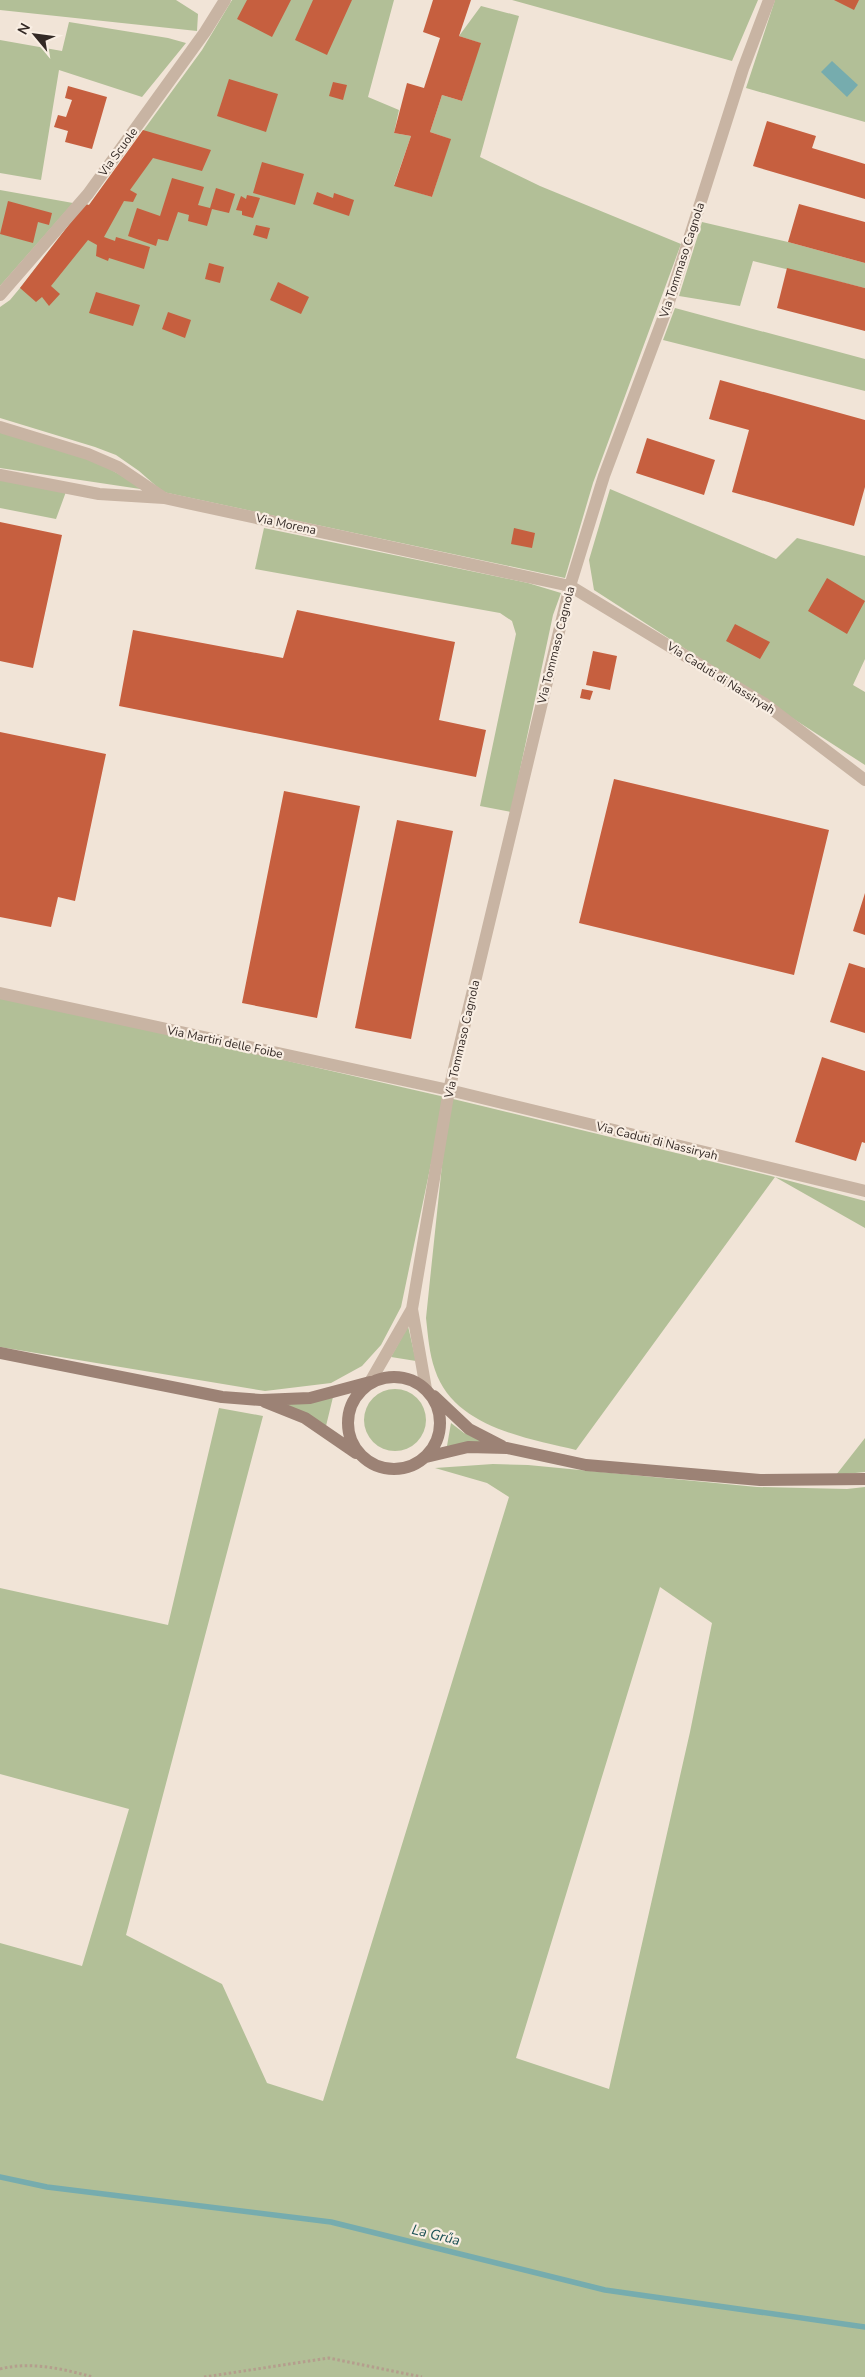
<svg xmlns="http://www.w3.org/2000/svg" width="865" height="2377" font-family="'Nunito Sans',sans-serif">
	<rect width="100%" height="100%" fill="#f1e4d7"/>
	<!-- green -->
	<path fill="#b2bf97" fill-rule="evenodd" d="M0 0H176L198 14 197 31 0 10Z
		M232 0H394L368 97 399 110 394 133 411 136 394 185 432 197 450 139 430 132 442 95 462 101 480 43 459 36 481 6 519 16 480 157 540 186 681 244 593 483 565 578 163 492 139 471 116 455 95 447 0 418V307L10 300 20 288 85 204 89 205 202 50Z
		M512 0H758L732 61Z
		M775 0H865V122L746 88Z
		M69 22 168 38 186 43 142 97 59 70 41 180 0 173V40L62 51Z
		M0 190 73 203 0 286Z
		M702 222 788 242 865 263V288L753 261 740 306 679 296Z
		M675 308 865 359V391L663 340Z
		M0 431 92 459 147 490 0 468Z
		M0 478 67 489 56 519 0 508Z
		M610 489 776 559 797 538 865 556V659L853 685 865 692V765L594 590 589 560Z
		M264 528 528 583 561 593 553 615 511 812 480 806 516 634 512 621 500 613 255 569Z
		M0 995 445 1097 401 1307 381 1345 362 1366 331 1383 265 1391 0 1347Z
		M449 1098 775 1177 865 1201V1228L775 1177 576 1450C526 1438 454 1427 435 1370 429 1353 428 1335 426 1318Z
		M408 1326 416 1361 391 1357Z
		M364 1420a31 31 0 1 1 62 0a31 31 0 1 1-62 0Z
		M333 1397 326 1426 279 1402Z
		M219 1408 263 1416 126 1935 222 1984 267 2083 323 2101 509 1497 487 1483 435 1468 493 1464 528 1465 757 1487 847 1489 865 1487V2377H0V1943L82 1966 129 1809 0 1774V1588L168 1625ZM660 1587 712 1623 690 1732 609 2089 516 2058Z
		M451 1423 464 1433 486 1443 447 1446Z
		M865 1438V1472L836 1475Z"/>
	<!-- water -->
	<path fill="#76acae" d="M832 61 858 85 847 97 821 72Z"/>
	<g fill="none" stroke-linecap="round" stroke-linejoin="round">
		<!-- stream -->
		<path stroke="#76acae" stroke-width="5.5" d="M0 2177 47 2187 331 2222 605 2290 865 2327"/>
	</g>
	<!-- building -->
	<path fill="#c65f3f" d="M247 0H291L272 37 237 19Z
		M313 0H352L327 55 295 40Z
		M433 0H471L459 36 481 43 462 101 442 95 430 132 451 139 432 197 394 186 411 136 394 133 407 83 424 88 440 38 423 32Z
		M834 0H859L854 10Z
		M229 79 278 94 266 132 217 116Z
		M333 82 347 85 343 100 329 96Z
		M68 86 107 97 92 149 65 142 68 131 54 127 58 115 66 117 72 100 65 98Z
		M767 121 816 136 812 148 865 164V199L753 166Z
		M143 130 211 150 202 171 153 158 130 190 137 194 133 202 124 201 104 237 115 241 116 237 150 247 144 269 109 258 108 261 96 256 97 245 88 240 51 286 60 294 49 306 42 297 36 302 20 288 85 204 89 205Z
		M262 162 304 174 295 205 253 193Z
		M172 178 204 187 198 205 210 208 216 188 235 194 229 213 212 209 207 226 188 221 189 215 178 212 168 241 158 239 156 246 128 236 137 208 160 216Z
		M317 192 333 198 334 193 354 200 349 216 313 204Z
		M247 195 260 198 253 218 242 215V211L236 210 241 196 246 199Z
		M8 201 52 213 49 225 38 222 33 243 0 234Z
		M799 204 865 222V263L788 242Z
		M256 225 270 228 267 239 253 235Z
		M209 263 224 267 220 283 205 279Z
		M787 268 865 288V331L777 308Z
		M278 282 309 297 301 314 270 300Z
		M96 292 140 305 133 326 89 313Z
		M168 312 191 320 185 338 162 329Z
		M720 380 865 420V487L854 526 732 492 749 430 709 419Z
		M647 438 715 460 704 495 636 473Z
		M0 522 62 535 33 668 0 661Z
		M514 528 535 533 532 548 511 544Z
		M827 578 865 601 847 634 808 611Z
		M297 610 455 642 439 720 486 730 476 777 119 706 133 630 283 658Z
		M735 624 770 642 760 659 726 641Z
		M593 651 617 656 610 690 586 685Z
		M582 689 593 691 590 700 580 698Z
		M0 732 106 754 75 901 58 897 51 927 0 917Z
		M614 779 829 830 794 975 579 923Z
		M284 791 360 806 317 1018 242 1003Z
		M397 820 453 831 411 1039 355 1028Z
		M865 893V935L853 931Z
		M849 963 865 968V1033L830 1022Z
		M822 1057 865 1071V1143L862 1142 856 1161 795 1142Z"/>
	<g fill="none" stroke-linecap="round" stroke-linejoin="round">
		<!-- path -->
		<path stroke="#b49e8d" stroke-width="3" stroke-dasharray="2.5 2.5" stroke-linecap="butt" d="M0 2369C31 2361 63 2369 93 2377
			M204 2377 329 2358 422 2377"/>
		<!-- minor -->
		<path stroke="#c8b4a3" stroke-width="12" d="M0 295 88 194 205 32 225 0
			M0 427 88 454 118 467 164 498
			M0 475 99 494 164 498 570 586 765 704 865 780
			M0 993 449 1090 865 1191
			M370 1382 412 1309
			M426 1389 412 1309 449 1090 570 586 604 476 667 308 743 69 769 0"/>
		<!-- secondary -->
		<path stroke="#9c8275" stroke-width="12" d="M0 1353 222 1397 261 1400 310 1398 370 1382
			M348 1423a46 46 0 1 1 92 0a46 46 0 1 1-92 0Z
			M434 1396 469 1429 502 1446
			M265 1402 305 1418 356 1453
			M426 1457 468 1447 507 1448 586 1465 760 1480 865 1479"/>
	</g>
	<g text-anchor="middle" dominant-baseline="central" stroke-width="4.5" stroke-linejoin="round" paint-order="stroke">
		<!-- street labels -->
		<g font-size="12" fill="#332925" stroke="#f9eee3">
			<text transform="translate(118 152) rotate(-54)">Via Scuole</text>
			<text transform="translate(682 260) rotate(-72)">Via Tommaso Cagnola</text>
			<text transform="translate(286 524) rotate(12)">Via Morena</text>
			<text transform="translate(556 645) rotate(-76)">Via Tommaso Cagnola</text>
			<text transform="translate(721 678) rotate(32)">Via Caduti di Nassiryah</text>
			<text transform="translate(462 1039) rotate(-77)">Via Tommaso Cagnola</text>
			<text transform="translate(225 1042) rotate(12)">Via Martiri delle Foibe</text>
			<text transform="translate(657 1141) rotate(14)">Via Caduti di Nassiryah</text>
		</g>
		<!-- water labels -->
		<g font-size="14" font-style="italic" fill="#1b5154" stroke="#f9eee3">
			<text transform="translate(436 2235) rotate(14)">La Grűa</text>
		</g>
	</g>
	<!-- north arrow -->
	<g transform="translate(35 35) rotate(299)" stroke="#f9eee3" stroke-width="4" paint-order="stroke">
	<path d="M0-4L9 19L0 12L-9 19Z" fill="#332925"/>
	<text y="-8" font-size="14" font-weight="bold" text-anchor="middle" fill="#332925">N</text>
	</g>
</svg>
